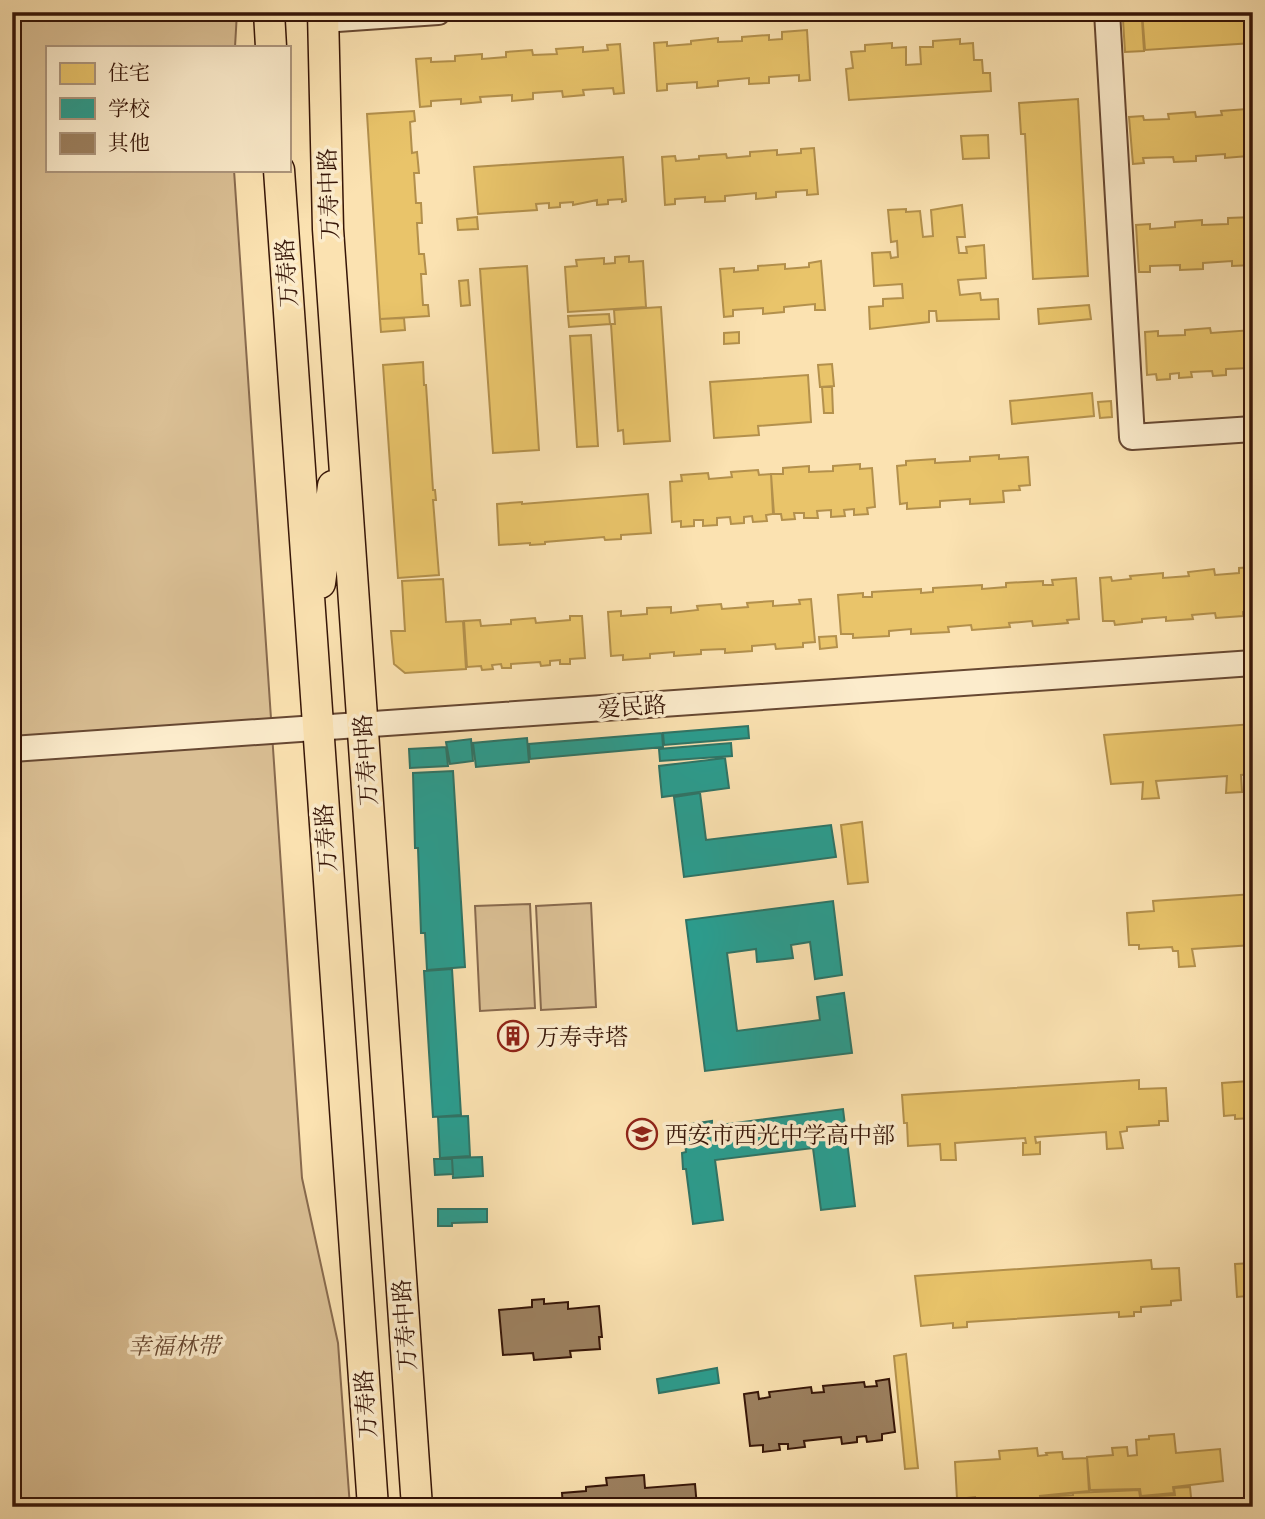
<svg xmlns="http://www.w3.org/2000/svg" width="1265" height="1519" font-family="'Gentium Book Plus','Noto Serif SC',serif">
	<rect width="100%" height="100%" fill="#fbe2b1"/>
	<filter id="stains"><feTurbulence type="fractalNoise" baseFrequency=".00286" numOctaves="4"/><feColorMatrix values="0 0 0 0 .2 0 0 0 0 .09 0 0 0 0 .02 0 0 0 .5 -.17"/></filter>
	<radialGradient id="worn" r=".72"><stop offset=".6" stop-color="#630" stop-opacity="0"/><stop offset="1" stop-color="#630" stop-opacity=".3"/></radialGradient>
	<!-- green -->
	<path fill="#dabf94" stroke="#886a4e" stroke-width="2" d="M12 12H237L235 47H47V170H234L302 1178 338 1343 350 1507H12Z
		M591 903 596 1007 541 1010 536 906Z
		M530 904 535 1008 480 1011 475 906Z"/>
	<!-- homes -->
	<path fill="#e9c46a" stroke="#b3904c" stroke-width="2" d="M1142 12H1253V43L1145 50Z
		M1123 20H1142L1144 51 1125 52Z
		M807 30 810 80 799 81V75L769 77V83L749 84V78L718 81V86L697 88V82L667 84V90L657 91 654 43 667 42V46L691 44V41L718 38V42L742 41V37L769 35V40L782 39V32Z
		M960 39V44L973 43 974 60H982L983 73H990L991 91 849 100 846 69 853 68 851 52 865 51V45L892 43V48L906 47V65L921 64 920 47H933V41Z
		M620 44 624 93 614 94 613 88 583 90 584 95 563 97 562 91 533 93V99L512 101V95L480 97 481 102 461 104V99L431 101V106L420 107 416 59 431 58V62L455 61V56L482 54V59L506 57V52L532 50 533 55 557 54 556 49 583 47V52L608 50 607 45Z
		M1078 99 1088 276 1033 279 1025 134H1021L1019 103Z
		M1247 109 1248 114H1253V152H1248V156L1225 158V154L1196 156V161L1174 162 1173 157 1143 158 1144 163 1133 164 1129 117 1143 116 1144 120 1169 119 1168 114 1195 112 1196 117 1222 115 1221 111Z
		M414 111 415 121 410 122 412 153 417 152 419 173H414L416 203H421L422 223H417L419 254H424L426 274H421L423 305H428L429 316 380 319 367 114Z
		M988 135 989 158 963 159 961 136Z
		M814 148 818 194 807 195V190L776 192V197L756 199V193L725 196V201L705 202V197L675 199V204L665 205 662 157 675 156 676 161 699 159V156L726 154 727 158 750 156V152L777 150V155L801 153V149Z
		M623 157 626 201 622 202V199L608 200V204L597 205V200L573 205V202L560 203V207L549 208V203L536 204 537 210 478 214 474 167Z
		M962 205 965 237H957L959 253H967L966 247 984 245 986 278 958 280 960 295 980 293 981 300 998 299 999 319 937 321 936 311H929V322L870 329 869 307 883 306V299L903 298 902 284 874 286 872 253 890 252 891 258 898 257 897 241 891 242 888 210 906 209V212L920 211 923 237 933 236 931 210Z
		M477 217 478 229 458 230 457 219Z
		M1253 217V265L1232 266V261L1203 263V269L1180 270V265L1150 266V272H1139L1136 225 1150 224V229L1175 227V222L1202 220V225L1228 224V218Z
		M629 256V262L643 261 646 307 568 312 565 267 577 266 576 260 604 258V264L615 263V257Z
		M821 261 825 310H815V304L784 307V312L763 314V308L733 310V316L724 317 720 269 734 268V272L758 270V266L785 264V269L809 267V263Z
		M527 266 539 450 493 453 480 269Z
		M468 280 470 305 461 306 459 281Z
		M1089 305 1091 319 1039 324 1038 309Z
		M661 307 670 441 624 444 623 430 618 431 611 324H615L614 310Z
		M609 314 610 324 569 327 568 316Z
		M404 318 405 330 381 332 380 319Z
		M1210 328 1211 333 1253 330V373H1251L1250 368 1226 369V375L1213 376 1212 371 1191 372 1192 377 1179 378V373L1170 374V379L1157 380 1156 374 1147 375 1145 332 1158 331V336L1185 335V330Z
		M739 332V343L724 344V333Z
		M591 335 598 446 577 447 570 336Z
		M423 362 424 385H426L433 490H435L436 500H433L439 575 398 578 383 365Z
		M832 364 834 386 820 387 818 365Z
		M808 375 811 422 758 426 759 435 714 438 710 382Z
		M822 387H832L833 413H824Z
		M1092 393 1094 416 1012 424 1010 401Z
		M1111 401 1112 417 1100 418 1098 402Z
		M1253 446V481H1246L1245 447Z
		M999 455V459L1028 457 1030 485 1019 486 1020 490 1003 491 1004 502 970 504V499L940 501V507L907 509V503L900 504 897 466 906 465V461L935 459V463L970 461V457Z
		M860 464V469L872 468 875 507 867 508 868 514 854 515V509L844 510 845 516 831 517V510L817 511 818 518H804V513H794L795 519 782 520 781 514H774L771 474H783V468L809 466V472L833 471V466Z
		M758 470 759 475 771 474 773 514 766 515 767 521 753 522 752 516 744 517V523L731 524 730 517 717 518V525L703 526V520H694V526L681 527V521L672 522 670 482 682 481 681 475 708 473 709 479 732 477 731 472Z
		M648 494 651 533 621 535V539L605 540 604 537 545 542V544L530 545V543L499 545 497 504 522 502V504Z
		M1253 567V611L1243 612V616L1216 618 1215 613 1192 615 1193 619 1166 621V617L1142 619V622L1115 625 1114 621H1103L1100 578 1111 577 1112 581 1131 579 1130 576 1163 573V578L1189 576 1188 572 1214 569 1215 575 1239 573V568Z
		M1076 578 1079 619 1067 620 1068 623 1033 626 1032 621 1009 623 1010 627 972 630 971 625 948 627 949 632 911 634V629L889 631V636L853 638V634H841L838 595 863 593V597H872V592L921 589V593L933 592V588L982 585V589L1006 587V583L1043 581V585H1053L1052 580Z
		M443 579 446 622 463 621 466 669 405 673 394 664 391 631H405L402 581Z
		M811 599 815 642 803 643V647L776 649 775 644 752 646V651L725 653V649L701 650V654L674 656V652L650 654V658L623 660V655L611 656 608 612 621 611V616L647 614V608L671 607V613L698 610 697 606 721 604 722 609 748 607 747 603 773 601V606L800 604 799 600Z
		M570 616H582L585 658 570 659V664H560V660L550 661V665L541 666 540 662 511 664V668H502L501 664 492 665 493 669 482 670 481 666 467 667 464 621 480 620 481 626 511 624V620L535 618 536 623 570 620Z
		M836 636 837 647 820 649 819 637Z
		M1253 724V774L1241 775 1242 792 1226 793 1227 776 1156 781 1159 798 1142 799 1143 782 1111 784 1104 735Z
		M862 822 868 882 848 884 841 825Z
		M1253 894V945L1192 949 1195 966 1179 967 1178 951H1173L1172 947 1139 949V945H1129L1127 913 1154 911 1153 901Z
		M1248 1072H1253V1118L1235 1119V1115L1224 1116 1222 1083 1249 1081Z
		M1139 1080V1089L1166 1088 1168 1121H1159V1125L1127 1127V1131L1120 1132 1123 1148 1107 1149 1106 1132 1035 1137 1036 1143 1040 1142V1154L1023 1155V1143H1026L1025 1138 955 1143 956 1160H941L940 1144 908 1146 907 1123H904L902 1095Z
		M1151 1260 1152 1269 1179 1268 1181 1300 1171 1301V1305L1141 1307V1312H1134V1316L1119 1317V1312L967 1322V1327L953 1328V1323L921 1326 915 1276Z
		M1253 1263V1299L1247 1300V1296L1237 1297 1235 1264Z
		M906 1354 918 1468 905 1469 894 1356Z
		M1174 1434 1176 1453 1220 1449 1223 1481 1173 1487 1174 1493 1141 1496 1140 1489 1090 1490 1087 1457 1113 1455 1112 1448 1127 1447 1128 1456 1137 1455 1136 1440 1149 1439V1436Z
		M1037 1448 1038 1456 1047 1455 1046 1453 1062 1452 1063 1459 1087 1458 1089 1491 1040 1496 1041 1503 1008 1505V1498L975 1500V1497L957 1499 955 1462 1000 1459 999 1451Z
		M1190 1487 1192 1507H958L957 1500 973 1499 974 1502 1007 1499V1506L1042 1504V1497L1073 1495V1493L1139 1490 1140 1497 1175 1495 1174 1488Z"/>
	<!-- schools -->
	<path fill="#2a9d8f" stroke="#2e7466" stroke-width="2" d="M748 726 749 738 664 745 663 733Z
		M662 733 663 747 530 759 529 744Z
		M527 738 529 762 476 767 473 743Z
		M471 739 473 761 450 764 446 742Z
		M731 743 732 756 660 761 659 749Z
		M446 747 448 766 410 768 409 749Z
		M725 758 729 788 662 797 659 766Z
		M453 771 465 967 427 970 425 933H421L418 848H415L413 773Z
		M700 793 706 840 831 825 836 857 684 877 674 797Z
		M833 901 842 975 815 979 810 942 791 945 793 958 757 962 756 949 727 953 737 1031 820 1020 817 997 844 993 852 1053 705 1071 686 920Z
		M452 969 461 1115 433 1117 424 971Z
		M517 1025 524 1033 520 1044 510 1046 503 1038 506 1028Z
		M843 1109 855 1206 821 1210 813 1148 715 1160 723 1220 693 1224 686 1169H683L682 1153 686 1152 683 1125 712 1121V1126Z
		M468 1116 470 1156 440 1158 438 1117Z
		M482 1157 483 1176 453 1178 452 1158Z
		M434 1159H452L453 1174 435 1175Z
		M438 1209H487V1222L452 1223V1226H438Z
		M717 1368 719 1383 659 1393 657 1379Z"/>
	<!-- building -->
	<path fill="#9c805f" stroke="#361507" stroke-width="2" d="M544 1299V1304L568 1302V1309L599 1306 602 1337H599L600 1349 570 1351 571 1357 534 1360 533 1353 503 1355 499 1310 532 1307V1300Z
		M889 1379 895 1432 882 1434V1440L867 1442 866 1436 857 1437V1442L842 1444 841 1437 804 1441 805 1447 788 1449V1444H779L780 1450 763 1452V1445L750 1446 744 1394 758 1392 759 1399 770 1397 769 1392 811 1387 812 1393 824 1392 823 1386 864 1382 865 1387 877 1386 876 1381Z
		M644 1475 645 1488 695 1484 697 1507H563L562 1493 586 1491V1487L607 1485 606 1478Z"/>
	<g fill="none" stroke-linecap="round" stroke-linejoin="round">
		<!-- minor casing -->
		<g stroke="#674832" stroke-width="28">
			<path id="minor" d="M1107 12 1132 437 1253 429
				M323 20 438 12
				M12 749 1253 663"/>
		</g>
		<!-- major casing -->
		<g stroke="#361507" stroke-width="33">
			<path id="major" d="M269 12 271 47
				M323 12 328 229 417 1507
				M279 170 373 1507
				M320 583 333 486"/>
		</g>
		<!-- minor -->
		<use href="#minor" stroke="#fceccc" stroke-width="24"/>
		<!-- major -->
		<use href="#major" stroke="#fbe2b1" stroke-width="30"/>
	</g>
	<!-- icons -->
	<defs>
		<g id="building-ring" transform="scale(1.575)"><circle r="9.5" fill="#fceccc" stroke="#8f2418" stroke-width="1.5"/><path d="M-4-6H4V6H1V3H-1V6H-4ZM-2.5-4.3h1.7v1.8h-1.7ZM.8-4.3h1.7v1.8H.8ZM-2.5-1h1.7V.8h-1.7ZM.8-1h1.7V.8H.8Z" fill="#8f2418"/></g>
		<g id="school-ring" transform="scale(1.575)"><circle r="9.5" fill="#fceccc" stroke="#8f2418" stroke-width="1.5"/><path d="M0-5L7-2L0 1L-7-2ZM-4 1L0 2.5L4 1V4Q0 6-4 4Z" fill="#8f2418"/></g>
	</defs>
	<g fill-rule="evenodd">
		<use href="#building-ring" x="513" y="1036"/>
		<use href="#school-ring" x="642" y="1134"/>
	</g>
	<g text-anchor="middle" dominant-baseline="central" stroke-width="7" stroke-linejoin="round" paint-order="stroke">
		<!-- street labels -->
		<g font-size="23" fill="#361507" stroke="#fceccc">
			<text transform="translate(328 194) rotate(-92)">万寿中路</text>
			<text transform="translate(286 273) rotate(-94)">万寿路</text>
			<text transform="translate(632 706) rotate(-4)">爱民路</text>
			<text transform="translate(365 760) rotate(-94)">万寿中路</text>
			<text transform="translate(325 838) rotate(-94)">万寿路</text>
			<text transform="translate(404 1325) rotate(-94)">万寿中路</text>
			<text transform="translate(365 1404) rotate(-94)">万寿路</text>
		</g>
		<!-- poi labels -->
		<g font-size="23" fill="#361507" stroke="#fceccc" text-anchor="start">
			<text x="536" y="1036">万寿寺塔</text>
			<text x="665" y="1134">西安市西光中学高中部</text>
		</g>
		<!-- park labels -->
		<g font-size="23" font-style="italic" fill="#674831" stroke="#fceccc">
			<text x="174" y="1345">幸福林带</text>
		</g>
	</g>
	<!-- margin -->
	<rect width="1265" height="1519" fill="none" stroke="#fbe2b1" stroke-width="42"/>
	<rect x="14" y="14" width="1237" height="1491" fill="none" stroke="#361507" stroke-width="3.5"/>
	<rect x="21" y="21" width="1223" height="1477" fill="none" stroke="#361507" stroke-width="2"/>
	<!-- legend -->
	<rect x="46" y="46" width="245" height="126" fill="#fceccc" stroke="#ad967d" stroke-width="2"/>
	<rect x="60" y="63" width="35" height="21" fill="#e9c46a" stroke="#ad967d" stroke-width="2"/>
	<text x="108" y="80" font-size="21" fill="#361507">住宅</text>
	<rect x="60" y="98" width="35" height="21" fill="#2a9d8f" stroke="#ad967d" stroke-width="2"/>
	<text x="108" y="116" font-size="21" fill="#361507">学校</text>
	<rect x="60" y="133" width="35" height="21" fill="#9c805f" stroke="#ad967d" stroke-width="2"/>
	<text x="108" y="150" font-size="21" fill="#361507">其他</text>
	<rect width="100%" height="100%" filter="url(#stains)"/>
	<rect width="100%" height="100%" fill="url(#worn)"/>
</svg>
